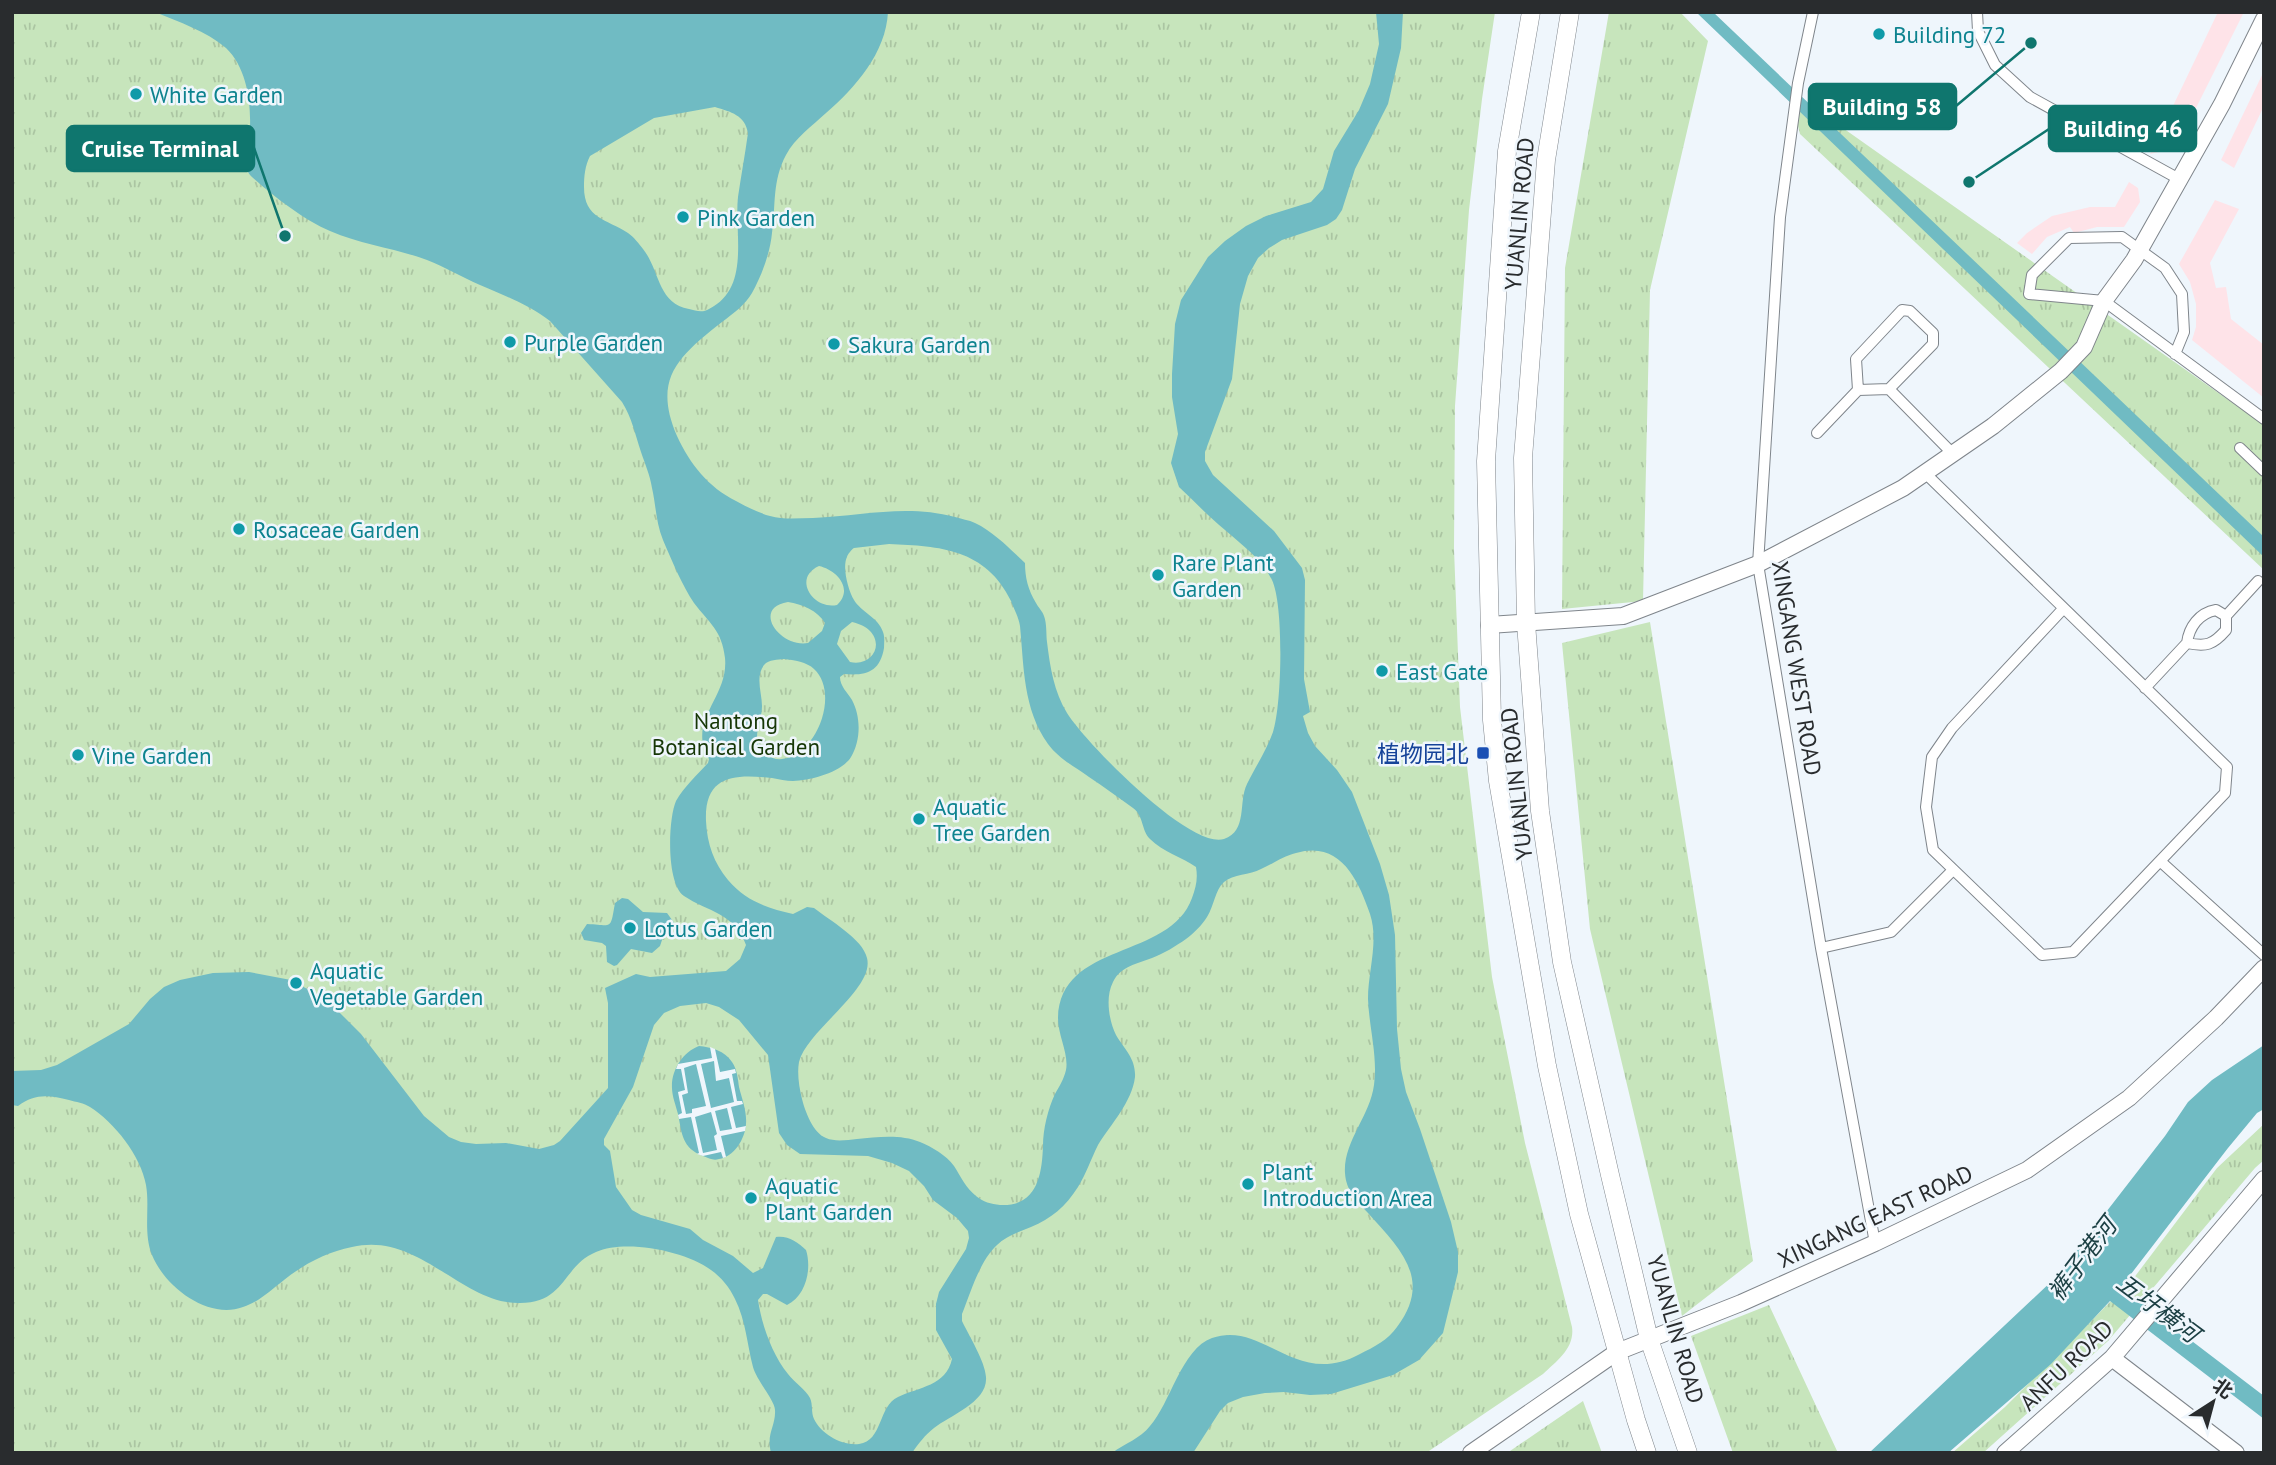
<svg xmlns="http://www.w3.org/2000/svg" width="2276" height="1465" font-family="'PT Sans','Noto Sans SC',sans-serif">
	<defs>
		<pattern id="grass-tufts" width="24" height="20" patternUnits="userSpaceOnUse" patternTransform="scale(1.75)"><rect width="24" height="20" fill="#c7e5bc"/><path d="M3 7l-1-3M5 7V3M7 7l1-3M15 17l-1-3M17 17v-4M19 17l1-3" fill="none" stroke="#abc5a2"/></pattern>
	</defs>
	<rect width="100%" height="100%" fill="#eff6fc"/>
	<!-- commercial -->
	<path fill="#fee3e8" d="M2218 12H2244L2176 148 2150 154Z
		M2264 71V106L2234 168 2221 160Z
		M2129 182 2138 188 2140 202 2124 227H2097L2074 233 2070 227 2047 237 2032 254 2017 243 2027 233 2052 216 2090 207H2115Z
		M2215 200 2239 209 2210 263 2216 288 2226 287 2231 319 2264 345V398L2192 340 2196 327V304L2190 282 2179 264Z"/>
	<!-- grass -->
	<path fill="url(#grass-tufts)" d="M12 12H1495L1482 99 1469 210 1455 406 1454 549 1460 707 1492 977 1525 1143 1572 1327C1575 1348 1557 1361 1543 1374L1426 1453H12Z
		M1609 12H1680L1708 41 1650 290 1643 601 1562 609 1565 268Z
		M1789 90 2264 425V570L1800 134Z
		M1650 622 1753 1261 1682 1316 1590 929 1562 643Z
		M2264 1124V1160L2255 1168 2108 1341 1983 1453H1952L2005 1407 2133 1279 2217 1168Z
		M1769 1305 1838 1453H1733L1691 1336Z
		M1583 1401 1602 1453H1510V1451Z"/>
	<!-- water -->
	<path fill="#70bbc3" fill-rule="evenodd" d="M155 12H888C886 53 855 88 826 113 812 126 795 138 786 155 772 181 776 205 772 233 770 253 762 275 752 293 745 305 734 313 722 322 679 356 652 378 677 436 690 464 708 487 736 501 747 507 759 513 770 516 784 520 799 518 813 518 862 516 906 504 955 517 961 519 969 520 975 523 994 532 1010 549 1025 563 1025 577 1028 590 1036 603 1038 607 1043 612 1044 616 1047 624 1046 634 1047 642 1050 667 1054 692 1067 713 1085 742 1190 850 1224 839 1248 831 1238 802 1247 784 1256 766 1266 751 1273 732 1282 705 1284 605 1272 580 1262 559 1242 545 1225 530 1209 517 1194 501 1179 487L1171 463 1178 434 1172 397V374L1175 324 1181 300 1208 257 1225 241 1246 226 1266 216 1311 202 1323 189 1334 151 1359 110 1370 84 1379 44 1376 12H1403L1401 48 1388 104 1355 169 1342 210 1336 219 1327 225 1282 240 1269 248 1258 258 1248 276 1240 304 1232 379 1205 452V461L1213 475 1274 531 1302 568 1305 580 1304 679 1310 712 1303 716 1308 733 1315 746 1337 770 1352 792 1380 864 1389 895 1395 935 1397 1029 1401 1069 1406 1092 1420 1129 1451 1222 1458 1252V1272L1443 1333 1419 1360 1393 1375 1331 1394 1310 1395 1284 1392 1265 1393 1243 1397 1228 1403 1220 1411 1193 1453H1112C1125 1443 1140 1439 1150 1426 1170 1404 1182 1348 1212 1338 1264 1320 1295 1389 1360 1354 1374 1347 1388 1340 1397 1327 1433 1279 1400 1249 1368 1213 1357 1201 1346 1191 1345 1173 1343 1142 1370 1116 1374 1085 1378 1057 1369 1027 1368 999 1368 971 1379 941 1370 914 1358 879 1340 840 1296 853 1283 856 1273 864 1261 869 1250 875 1233 874 1224 882 1215 890 1214 906 1207 917 1202 925 1194 933 1186 939 1176 946 1163 954 1152 958 1137 964 1121 966 1113 982 1105 997 1109 1021 1116 1035 1125 1050 1136 1059 1135 1077 1132 1102 1111 1124 1098 1145 1091 1159 1086 1174 1078 1187 1066 1206 1051 1219 1031 1227 1019 1232 1006 1236 997 1245 979 1262 971 1292 962 1314V1321C969 1336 985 1361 986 1377 988 1402 950 1415 934 1428 925 1435 919 1443 912 1453H771C766 1433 776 1426 775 1410 775 1401 757 1381 753 1367 747 1344 746 1321 735 1299 730 1288 721 1277 711 1270 685 1251 626 1239 596 1252 562 1266 566 1304 518 1303 461 1303 418 1231 352 1247 327 1252 304 1264 284 1280 271 1290 259 1302 243 1307 208 1320 165 1287 152 1255 143 1232 150 1208 146 1185 141 1156 114 1122 90 1107 84 1103 76 1102 69 1100 49 1095 35 1093 18 1106L12 1105V1071L41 1070 57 1065 129 1024 150 999 164 987 180 980 213 973 249 972 291 980 318 995 331 1004 361 1034 424 1116 449 1137 461 1142 476 1144 506 1143 539 1149 554 1145 560 1141 608 1088V1003L605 988 636 974 650 977 726 971 740 959 746 945C735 913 708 912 684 896 666 884 668 819 676 801 684 787 697 775 708 763L709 759C686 720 729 698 725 658 722 630 709 623 694 603 683 587 671 559 663 540 656 523 656 506 652 488 650 475 645 464 641 452 635 434 632 418 622 402L550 321C528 304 505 296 480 285 462 277 445 267 427 260 395 248 362 245 330 231 304 220 273 196 252 177 237 162 249 144 250 127 251 100 246 67 226 48 206 31 179 22 155 12ZM715 107C731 112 745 115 748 133 745 155 741 176 738 197 734 234 751 288 709 309 703 313 696 311 689 309 657 303 660 270 643 249 639 244 634 237 628 233 607 219 584 219 584 187 584 176 585 166 590 156L654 118ZM889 544C940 546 986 549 1011 601 1014 609 1019 618 1020 626 1024 667 1023 709 1048 744 1059 759 1074 766 1089 777 1104 787 1118 797 1133 808 1144 816 1141 830 1150 839 1163 852 1182 857 1196 867 1198 879 1196 887 1192 898 1170 960 1060 941 1058 1018 1058 1036 1069 1054 1066 1070 1064 1079 1059 1087 1055 1094 1048 1109 1043 1129 1043 1146 1042 1175 1037 1207 1000 1205 991 1204 983 1202 976 1196 966 1188 961 1177 954 1166 946 1155 932 1147 920 1142 901 1134 877 1137 857 1139 847 1140 835 1142 826 1138 813 1133 805 1111 802 1099 799 1087 797 1073 799 1062 807 1030 875 989 867 958 863 939 829 920 814 908L807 907 793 914C767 908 746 901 728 880 714 863 707 844 706 821 704 774 736 774 772 778 779 779 786 781 793 781 811 780 841 773 851 757 861 740 861 717 852 700 847 692 840 686 840 677L844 674C866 676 880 672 884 648 884 643 885 637 883 632 878 617 861 612 854 600 848 590 842 567 847 557 847 555 852 549 854 548ZM819 566C837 570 854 589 837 605 813 610 792 578 819 566ZM788 602C802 604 818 611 825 623L822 631 808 643C780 648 751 608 788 602ZM852 622C889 630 879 668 850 662L837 644 841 631ZM784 659C794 660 807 662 814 669 840 693 817 755 782 759 777 760 771 758 767 755 748 742 762 724 762 706 762 693 755 677 764 665 769 659 778 660 784 659ZM706 1003 719 1007 739 1020 768 1055 779 1133 787 1145 800 1154 868 1156 892 1163 909 1171 924 1186 933 1200 957 1218 968 1231 969 1238 966 1249 939 1292 936 1304V1330L952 1359C946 1386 919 1387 898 1397 878 1406 883 1441 859 1444 842 1446 821 1434 814 1419 811 1413 813 1404 810 1398 806 1390 794 1382 788 1374 772 1354 762 1326 758 1300L763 1294H767L787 1305C806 1296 812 1269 806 1250 798 1242 787 1235 776 1237L763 1268 753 1273 733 1256 703 1240 690 1229 641 1215 632 1210 616 1187 610 1151 604 1145V1139L633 1087 654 1025 664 1013 680 1006Z
		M1696 12H1713L2264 537V557Z
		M622 898 628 899 643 912 667 913 675 924 672 929 664 934 660 946 652 953 631 949 617 965 614 966 607 962 606 946 602 943 584 940 581 933 587 924C613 925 610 931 615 903Z
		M2264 1045V1109L2257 1113 2228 1148 2121 1287 2264 1396V1419L2110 1301 2051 1364 1948 1453H1869L2055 1278 2165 1136 2188 1102 2212 1080Z
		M699 1046C711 1047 725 1051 732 1062 737 1069 738 1079 739 1087 742 1099 747 1112 746 1124 745 1139 734 1157 719 1159 713 1161 709 1158 703 1156 682 1148 682 1134 678 1114 676 1106 672 1096 672 1088 671 1070 683 1052 699 1046Z"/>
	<!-- pier -->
	<path fill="#eff6fc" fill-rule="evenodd" d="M710 1047 715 1049 720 1072 735 1069 736 1073 732 1074 737 1101H742L743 1104 731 1107 736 1128 746 1126 745 1131 721 1136 726 1157 723 1158 721 1152 703 1156 697 1154 699 1153 691 1117 679 1119 678 1115 682 1113 678 1092 685 1090 681 1069H676L678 1064 712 1058ZM714 1061 716 1081 729 1078 734 1102 711 1108 701 1064ZM696 1064 706 1106 692 1109V1113L686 1114 682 1095 688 1093 684 1068ZM727 1108 732 1129 720 1131 715 1111ZM711 1112 717 1134 714 1136 717 1150 703 1153 695 1117Z"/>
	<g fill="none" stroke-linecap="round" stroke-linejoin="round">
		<!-- street casing -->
		<g stroke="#7f858b" stroke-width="12">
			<path id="street" d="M1813 12 1798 83 1780 217 1758 564 1821 948 1875 1243
				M1977 12 1978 31 1995 65 2030 97 2179 179
				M2175 354 2184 332 2182 294 2165 268 2122 237 2069 238 2032 275 2029 294 2104 301 2264 419
				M1858 390 1856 359 1902 310 1910 311 1933 333V344L1889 389
				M1817 433 1858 390 1889 389 1953 454
				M2240 448 2264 471
				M1925 473 2227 767 2225 793 2073 952 2042 955 1933 850 1926 807 1932 757 1952 728 2063 609
				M2226 616 2216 610C2199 613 2189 627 2187 643 2206 647 2213 645 2226 630V616L2258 581
				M2145 688 2187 643
				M2160 861 2264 955
				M1821 948 1891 932 1953 870"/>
		</g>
		<!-- secondary casing -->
		<g stroke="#7f858b" stroke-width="18">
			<path id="secondary" d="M1489 625 1623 616 1758 564 1903 488 1993 426 2061 371 2084 347 2104 301 2134 260 2222 104 2264 19
				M2112 1358 2236 1453
				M1471 1453 1617 1352 1741 1303 1875 1243 2027 1170 2129 1098 2216 1018 2264 968
				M2005 1453 2112 1358 2264 1179"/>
		</g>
		<!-- primary casing -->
		<g stroke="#7f858b" stroke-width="19">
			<path id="primary" d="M1531 12 1507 151 1486 461 1492 720 1498 781 1547 1066 1579 1214 1636 1420 1647 1453
				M1570 12 1546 160 1523 458 1526 623 1540 811 1562 962 1610 1175 1649 1339 1688 1453"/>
		</g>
		<!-- street -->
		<use href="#street" stroke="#fff" stroke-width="10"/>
		<!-- secondary -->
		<use href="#secondary" stroke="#fff" stroke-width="16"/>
		<!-- primary -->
		<use href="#primary" stroke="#fff" stroke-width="18"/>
	</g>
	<!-- markers -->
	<g fill="#0f9aa8" stroke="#eff6fc" stroke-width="2.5">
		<circle cx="1879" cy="34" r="7"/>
		<circle cx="136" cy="94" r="7"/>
		<circle cx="683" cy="217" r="7"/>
		<circle cx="510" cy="342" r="7"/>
		<circle cx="834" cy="344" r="7"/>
		<circle cx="239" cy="529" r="7"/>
		<circle cx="1158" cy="575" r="7"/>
		<circle cx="1382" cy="671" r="7"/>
		<circle cx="78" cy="755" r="7"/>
		<circle cx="919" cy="819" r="7"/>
		<circle cx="630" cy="928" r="7"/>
		<circle cx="296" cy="983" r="7"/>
		<circle cx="1248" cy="1184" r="7"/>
		<circle cx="751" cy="1198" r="7"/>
	</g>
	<rect fill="#1a4fb4" stroke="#eff6fc" stroke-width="2.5" x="1476" y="746" width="14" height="14" rx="3.5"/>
	<g text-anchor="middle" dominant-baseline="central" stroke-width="5" stroke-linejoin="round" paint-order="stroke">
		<!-- culture labels -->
		<g font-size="23" fill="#0d838f" stroke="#eff6fc" text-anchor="start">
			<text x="1893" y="34">Building 72</text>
			<text x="150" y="94">White Garden</text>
			<text x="697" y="217">Pink Garden</text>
			<text x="524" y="342">Purple Garden</text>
			<text x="848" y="344">Sakura Garden</text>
			<text x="253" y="529">Rosaceae Garden</text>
			<text x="1172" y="562">Rare Plant<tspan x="1172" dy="26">Garden</tspan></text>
			<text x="1396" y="671">East Gate</text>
			<text x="92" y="755">Vine Garden</text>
			<text x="933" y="806">Aquatic<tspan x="933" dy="26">Tree Garden</tspan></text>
			<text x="644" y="928">Lotus Garden</text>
			<text x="310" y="970">Aquatic<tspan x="310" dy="26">Vegetable Garden</tspan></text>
			<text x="1262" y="1171">Plant<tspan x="1262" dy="26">Introduction Area</tspan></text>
			<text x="765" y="1185">Aquatic<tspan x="765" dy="26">Plant Garden</tspan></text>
		</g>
		<!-- street labels -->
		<g font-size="23" fill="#292c2e" stroke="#eff6fc">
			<text transform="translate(1519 214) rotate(-85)">YUANLIN ROAD</text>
			<text transform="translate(1797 668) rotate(81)">XINGANG WEST ROAD</text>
			<text transform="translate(1516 784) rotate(-96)">YUANLIN ROAD</text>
			<text transform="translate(1875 1216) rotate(-25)">XINGANG EAST ROAD</text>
			<text transform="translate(1676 1329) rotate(74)">YUANLIN ROAD</text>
			<text transform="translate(2066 1365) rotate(-44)">ANFU ROAD</text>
		</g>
		<!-- park labels -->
		<g font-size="23" fill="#163706" stroke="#eff6fc">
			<text x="736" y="720">Nantong<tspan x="736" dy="26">Botanical Garden</tspan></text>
		</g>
		<!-- transit labels -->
		<g font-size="23" fill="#164399" stroke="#eff6fc" text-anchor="end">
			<text x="1469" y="753">植物园北</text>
		</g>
		<!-- water labels -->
		<g font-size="24" font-style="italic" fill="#1c4044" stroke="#eff6fc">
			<text transform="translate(2082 1259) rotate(-53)">裤子港河</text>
			<text transform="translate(2158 1308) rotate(37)">五圩横河</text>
		</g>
	</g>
	<!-- callouts -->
	<path fill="none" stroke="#0f766e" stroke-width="2.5" d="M2031 43L1956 106M1969 182L2049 129M285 236L254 148"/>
	<g fill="#0f766e" stroke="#eff6fc" stroke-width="2.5">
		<circle cx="2031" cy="43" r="7"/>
		<circle cx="1969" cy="182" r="7"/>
		<circle cx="285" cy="236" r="7"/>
	</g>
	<g fill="#0f766e" stroke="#0f766e" stroke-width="2.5">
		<rect x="1809" y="84" width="147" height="45" rx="7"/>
		<rect x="2049" y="106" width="147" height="45" rx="7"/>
		<rect x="67" y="126" width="187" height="45" rx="7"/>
	</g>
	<g font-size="24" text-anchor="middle" font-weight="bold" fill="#fff">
		<text x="1882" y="115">Building 58</text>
		<text x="2123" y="137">Building 46</text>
		<text x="160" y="157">Cruise Terminal</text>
	</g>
	<!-- border -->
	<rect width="2276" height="1465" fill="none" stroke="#292c2e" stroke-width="28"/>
	<!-- north arrow -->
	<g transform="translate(2213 1402) rotate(36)" stroke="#eff6fc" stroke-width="5" paint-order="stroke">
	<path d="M0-5L12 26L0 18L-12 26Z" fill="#292c2e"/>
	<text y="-10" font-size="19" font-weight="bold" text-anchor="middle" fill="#292c2e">北</text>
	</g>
</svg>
